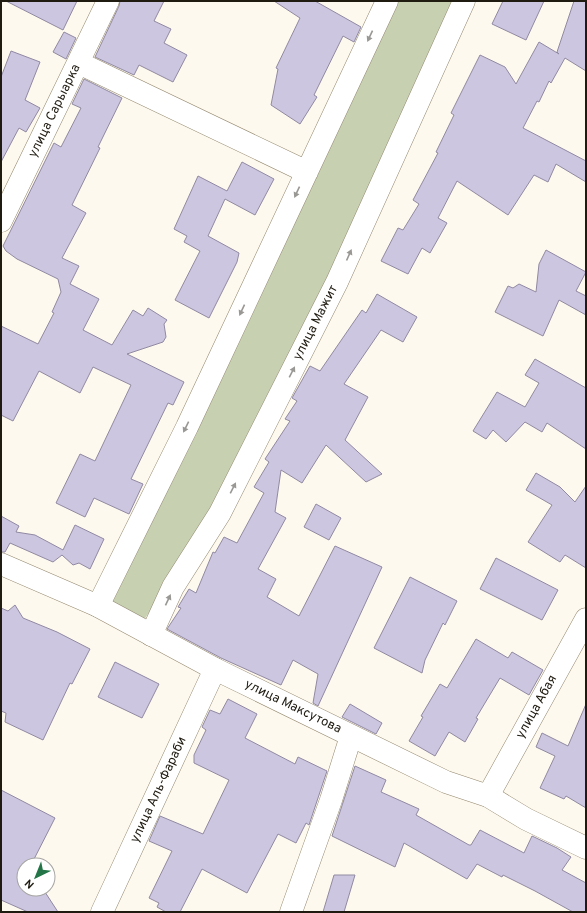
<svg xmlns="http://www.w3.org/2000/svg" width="587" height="913" font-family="Overpass,sans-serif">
	<rect width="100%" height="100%" fill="#fef9ee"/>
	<!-- green -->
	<path fill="#c7d1b2" d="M383 1H464L217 515 134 634 95 613Z"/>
	<!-- building -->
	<path fill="#cdc6e0" stroke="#9089a2" d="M6 1H77L63 30Z
		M120 1H164L154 21 171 29 164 43 187 55 173 82 139 65 134 75 95 57 119 6Z
		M274 1H315L361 27 354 42 343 36 314 95 317 97 300 124 271 105 278 69 276 68 300 18Z
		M503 1H544L526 40 492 24Z
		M574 1H586V71L565 58 551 83 549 81 539 102 537 101 523 128 586 161V182L556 164 548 182 534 175 508 215 457 181 438 218 447 223 430 253 422 248 408 274 381 261 398 228 403 230 419 204 413 200 438 153 436 152 454 115 451 113 480 55 505 67 516 84 539 42 559 54 557 52Z
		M64 32 76 38 66 59 53 52Z
		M11 51 40 62 25 100 40 108 26 132 19 128 1 162V77Z
		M84 79 122 98 98 147 100 148 72 205 86 213 62 258 79 266 70 284 99 299 83 330 112 345 133 310 143 316 148 308 167 320 164 324 166 337 163 342 127 354 184 382 173 405 168 403 131 479 143 484 129 514 94 498 85 517 56 503 80 454 95 461 131 385 93 367 80 393 39 371 13 421 1 415V326L38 344 54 313 52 312 61 292 58 279 17 259 6 251 3 246 54 143 61 147 81 108 72 104Z
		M242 162 274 179 255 215 225 199 208 236 239 253 237 262 209 318 175 300 200 251 184 242 187 236 174 229 198 176 227 191Z
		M546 250 586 272 576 291 586 296V315L559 300 543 336 495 312 508 286 513 288 519 284 536 292 539 264Z
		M377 294 417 317 403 342 381 330 344 384 368 397 345 440 382 474 366 482 326 445 302 483 281 470 275 512 286 518 258 569 276 579 267 597 299 616 335 546 382 567 318 706 313 703 318 674 293 660 281 685 221 658 167 629 181 608 178 607 189 589 196 593 213 552 215 553 224 537 237 543 264 493 254 487 269 462 265 459 290 421 285 419 297 401 292 398 310 366 320 371 362 310 366 313Z
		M535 359 586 388V449L547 423 542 432 525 422 506 442 493 430 486 439 473 431 497 392 525 407 539 383 525 375Z
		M536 473 560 487 575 502 586 486V568L565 555 560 562 528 542 552 505 526 490Z
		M316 504 341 518 329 540 304 527Z
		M1 516 19 526 16 532 35 535 63 550 75 525 104 539 90 569 79 563 73 565 62 555 53 562 10 543 5 552H1Z
		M496 558 558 590 542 620 480 589Z
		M410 577 457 601 445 625 443 623 425 660 422 673 374 648Z
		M15 605 23 618 57 632 90 649 72 684 70 683 43 740 5 722 6 713 1 711V608L8 611Z
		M476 639 508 658 512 652 543 670 529 695 500 678 476 718 478 719 465 742 449 732 435 756 409 741 423 717 421 716 440 684 447 688Z
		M115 662 159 684 142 718 98 697Z
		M228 699 257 714 245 738 295 764 298 757 327 771 309 825 306 823 296 843 278 834 247 893 202 869 180 912H166L157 907 159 903 149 898 172 851 149 841 160 816 203 834 229 780 194 763V755L206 730 202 727 210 710 220 714Z
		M350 704 382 723 376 734 342 717Z
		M586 704V808L566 796 564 799 540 788 555 756 536 747 542 733 568 746Z
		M355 766 386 780 381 792 419 809 416 815 469 845H471L480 830 524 853 532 836 557 848 571 857 562 870 586 883V912H573L535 891 503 875 502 877 477 864 467 879 404 843 395 867 332 836Z
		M1 790 55 818 31 865H24V889H43L58 912H28L1 900Z
		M334 875H355L344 912H323Z"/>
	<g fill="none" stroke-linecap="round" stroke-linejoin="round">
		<!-- minor casing -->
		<g stroke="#93886f" stroke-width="23">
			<path id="minor" d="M79 63 307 172
				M1 221 108 1
				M98 606 187 427 387 1
				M151 635 173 587 220 513 337 282 464 1
				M488 796 586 619
				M102 912 215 669
				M291 912 331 800 351 736"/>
		</g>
		<!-- tertiary casing -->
		<g stroke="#93886f" stroke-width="23">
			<path id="tertiary" d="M1 564 98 606 215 669 446 782 488 796 526 819 586 848"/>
		</g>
		<!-- minor -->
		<use href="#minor" stroke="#fff" stroke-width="22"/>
		<!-- tertiary -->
		<use href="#tertiary" stroke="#fff" stroke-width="22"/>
	</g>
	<!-- one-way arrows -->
	<defs><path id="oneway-solid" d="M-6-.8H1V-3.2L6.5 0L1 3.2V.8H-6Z"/></defs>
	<g fill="#9a9894">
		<use href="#oneway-solid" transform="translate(370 36) rotate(115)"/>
		<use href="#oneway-solid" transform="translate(297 192) rotate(115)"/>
		<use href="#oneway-solid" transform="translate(349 255) rotate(-66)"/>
		<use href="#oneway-solid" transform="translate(242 310) rotate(115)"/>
		<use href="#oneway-solid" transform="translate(292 372) rotate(-63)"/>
		<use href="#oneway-solid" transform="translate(186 427) rotate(116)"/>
		<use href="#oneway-solid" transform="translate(233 488) rotate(-63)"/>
		<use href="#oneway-solid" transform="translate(168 600) rotate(-65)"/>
	</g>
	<g text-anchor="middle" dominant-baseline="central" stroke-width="3" stroke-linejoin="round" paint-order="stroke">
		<!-- street labels -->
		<g font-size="13" fill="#1f1b11" stroke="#fff">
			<text transform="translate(55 111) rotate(-64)">улица Сарыарка</text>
			<text transform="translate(316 323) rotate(-63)">улица Мажит</text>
			<text transform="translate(293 707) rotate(26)">улица Максутова</text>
			<text transform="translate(537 707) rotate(-61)">улица Абая</text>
			<text transform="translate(159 790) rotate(-65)">улица Аль-Фараби</text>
		</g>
	</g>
	<!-- border -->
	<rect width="587" height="913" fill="none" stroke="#1f1b11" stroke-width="4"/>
	<!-- north arrow -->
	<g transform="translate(36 877) rotate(223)"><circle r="19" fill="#ffffff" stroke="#a5a4a0"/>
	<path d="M0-3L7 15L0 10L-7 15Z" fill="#237547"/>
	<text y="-6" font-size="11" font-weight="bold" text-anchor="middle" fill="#1f1b11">N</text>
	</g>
</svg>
